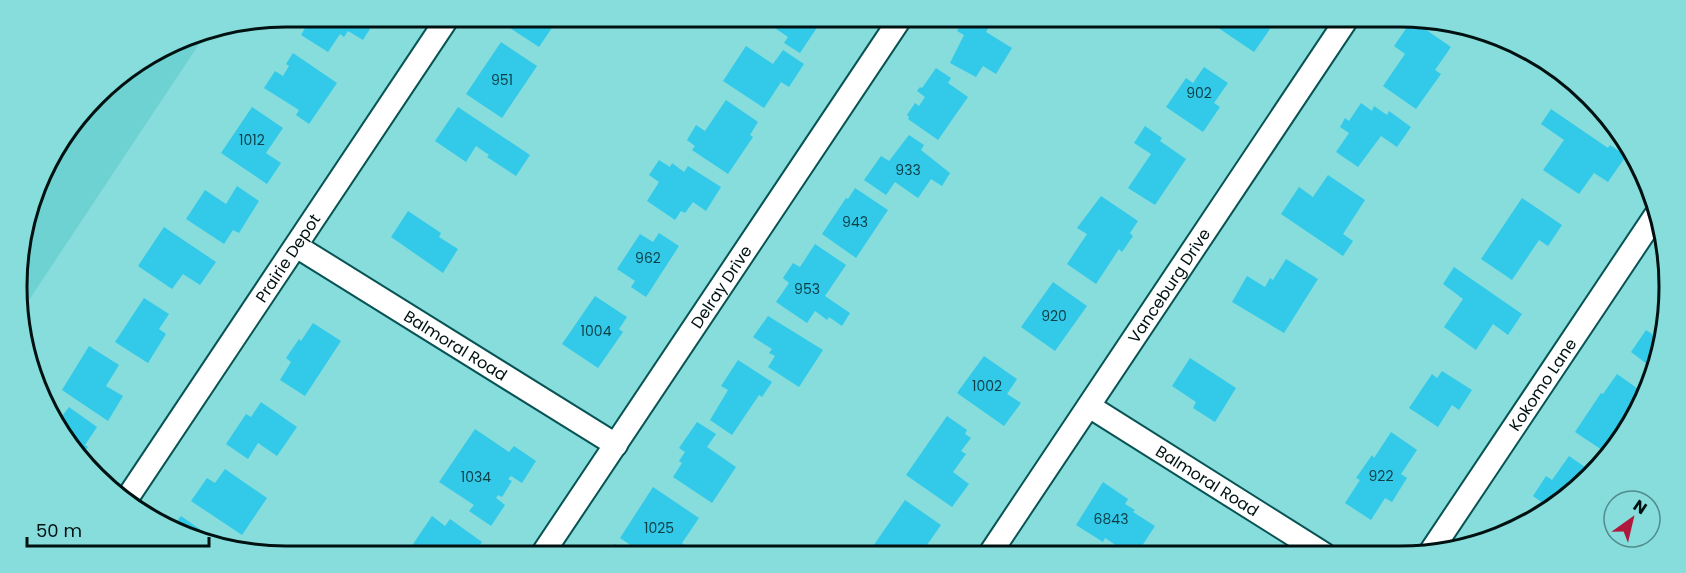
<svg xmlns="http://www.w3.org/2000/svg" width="1686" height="573" font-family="Poppins,sans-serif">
	<rect width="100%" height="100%" fill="#87dcdc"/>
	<!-- built -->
	<path fill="#6fd2d2" d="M207 32 23 309 19 252 45 167 108 84 183 37Z"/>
	<!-- building -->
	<path fill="#33cae9" d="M312 16H378L363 40 348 31 344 37 340 34 328 52 301 35Z
		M514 16H560L539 47 507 26Z
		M766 16H834L826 28 820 23 800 53 784 43 788 37 763 20Z
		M966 16H989L994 19 986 32 1012 48 996 74 983 66 976 77 950 63 964 35 957 31Z
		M1207 16H1258L1256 20 1270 29 1254 52 1205 19Z
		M1412 20 1451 47 1435 70 1441 74 1416 109 1383 86 1405 54 1394 46Z
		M501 42 537 66 502 118 466 94Z
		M746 46 773 64 783 50 804 64 789 87 781 82 764 108 723 81Z
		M293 53 337 83 309 124 296 115 299 110 264 88 275 71 283 76 289 66 286 64Z
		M1204 67 1228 83 1214 103 1220 107 1203 132 1166 107 1186 78 1193 83Z
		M936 68 951 78 948 83 968 97 938 140 908 119 909 117 907 115 915 103 919 106 925 97 917 91 920 87 922 88Z
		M726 100 758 122 750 135 753 137 728 174 692 150 695 146 687 140 696 125 705 131Z
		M1361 103 1372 111 1374 106 1387 115 1389 111 1411 127 1397 147 1381 136 1358 167 1336 152 1349 133 1340 127 1345 118 1349 121Z
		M252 107 283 128 266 153 281 163 267 184 221 153Z
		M458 107 530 155 516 176 487 157 489 155 476 146 466 162 435 141Z
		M1551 109 1608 148 1610 145 1626 156 1608 182 1594 173 1579 194 1543 170 1564 140 1541 124Z
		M1145 126 1162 138 1160 141 1186 159 1155 205 1128 188 1151 154 1134 143Z
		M909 135 924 145 921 150 950 173 942 186 931 179 918 198 895 182 886 195 864 180 881 156 889 161Z
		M659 160 670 167 672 163 684 172 688 166 721 187 706 211 693 202 685 213 681 211 675 220 647 201 659 182 649 175Z
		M1328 175 1365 200 1343 234 1353 241 1343 256 1281 214 1299 187 1313 197Z
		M237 186 259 201 239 233 233 230 224 244 186 219 205 190 226 204Z
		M855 188 888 210 856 258 822 234 846 198 848 199Z
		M1101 196 1138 221 1130 233 1133 236 1122 252 1119 249 1096 284 1067 264 1087 234 1077 228Z
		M1522 198 1562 225 1548 246 1539 240 1512 280 1481 259Z
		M408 211 441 233 439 237 458 249 443 273 391 237Z
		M164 227 216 262 200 285 183 274 172 289 138 266Z
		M659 233 679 246 646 297 631 287 635 281 617 269 640 234 653 242Z
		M815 244 846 265 825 296 850 313 842 326 829 317 827 320 815 311 807 323 776 302 789 283 783 278 793 263 800 267Z
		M1286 259 1318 279 1284 333 1232 302 1247 276 1265 287 1270 278 1273 280Z
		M1454 267 1522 314 1508 335 1493 324 1476 350 1444 327 1463 299 1443 284Z
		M1053 282 1087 306 1055 351 1021 327Z
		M595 296 627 317 619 329 623 332 598 368 562 344Z
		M144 298 169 314 159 329 166 334 148 363 115 342Z
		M768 316 823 350 799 387 768 367 775 356 769 353 772 349 753 337Z
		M313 323 341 341 305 396 280 380 291 362 286 358 299 339 301 341Z
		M1646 330 1661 340 1660 356 1655 370 1631 352Z
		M89 346 119 365 106 386 123 396 108 421 62 390Z
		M984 356 1017 379 1007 394 1021 403 1004 426 957 393Z
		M1190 358 1236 388 1215 422 1193 408 1196 402 1172 386Z
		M738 360 772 382 762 397 759 395 732 435 710 420 728 390 721 386Z
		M1442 371 1472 390 1459 410 1452 405 1438 427 1409 408 1432 374 1437 378Z
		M1617 374 1641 391 1628 411 1632 413 1605 452 1575 432 1601 393 1603 394Z
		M261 402 297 427 277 456 258 443 248 459 226 444 246 414 251 417Z
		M69 407 97 427 85 445 88 447 82 456 62 437 56 424Z
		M947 416 967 430 965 434 971 438 961 451 966 454 953 472 969 484 952 507 906 475Z
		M697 422 716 434 707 447 736 467 712 503 673 477 682 463 679 461 685 452 679 448Z
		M475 429 509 452 514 446 536 461 522 483 511 476 508 479 512 481 502 497 498 495 496 498 505 505 491 526 469 511 474 505 439 482Z
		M1391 432 1417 450 1401 474 1407 478 1392 502 1385 498 1371 520 1345 503 1360 480 1356 478 1372 455 1374 458Z
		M1569 456 1592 472 1578 489 1550 508 1533 496 1546 476 1552 480Z
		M225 469 267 498 242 535 191 501 207 478 215 483Z
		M1103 482 1128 499 1125 504 1135 510 1133 512 1155 526 1136 555H1131L1105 538 1103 542 1076 525Z
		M653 487 699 518 682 543 690 549 685 556H670L660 549 655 556H647L620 538Z
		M905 500 941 525 920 555H880L871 549Z
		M181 516 228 549 217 547 173 527Z
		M432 516 445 526 450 519 482 542 472 556H405Z
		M615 544 632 556H608Z"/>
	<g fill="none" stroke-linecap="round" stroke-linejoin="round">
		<!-- street casing -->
		<g stroke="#085455" stroke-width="26">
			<g id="street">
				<path id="s1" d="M296 246 616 445"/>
				<path id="s2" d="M1089 406 1324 554"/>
				<path id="s3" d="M126 500 449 16"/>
				<path id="s4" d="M1429 554 1655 216"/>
				<path id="s5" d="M989 555 1349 16"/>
				<path id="s6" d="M541 556 902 16"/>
			</g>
		</g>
		<!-- street -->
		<use href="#street" stroke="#fff" stroke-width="22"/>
	</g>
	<g text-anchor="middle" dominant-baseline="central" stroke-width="6" stroke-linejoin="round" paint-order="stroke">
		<!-- number labels -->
		<g font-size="14" fill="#0d3f47">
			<text x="502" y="80">951</text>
			<text x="1199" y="93">902</text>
			<text x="252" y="140">1012</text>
			<text x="908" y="170">933</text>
			<text x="855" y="222">943</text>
			<text x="648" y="258">962</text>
			<text x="807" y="289">953</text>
			<text x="1054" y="316">920</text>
			<text x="596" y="331">1004</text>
			<text x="987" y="386">1002</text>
			<text x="1381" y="476">922</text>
			<text x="476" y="477">1034</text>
			<text x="1111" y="519">6843</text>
			<text x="659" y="528">1025</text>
		</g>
		<!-- street labels -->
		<g font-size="16" fill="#011" stroke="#87dcdc">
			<text stroke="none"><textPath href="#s3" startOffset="291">Prairie Depot</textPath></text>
			<text stroke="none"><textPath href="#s6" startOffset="324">Delray Drive</textPath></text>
			<text stroke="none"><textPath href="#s5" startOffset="324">Vanceburg Drive</textPath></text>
			<text stroke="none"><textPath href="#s1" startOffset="188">Balmoral Road</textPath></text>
			<text stroke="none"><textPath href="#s4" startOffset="204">Kokomo Lane</textPath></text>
			<text stroke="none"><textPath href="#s2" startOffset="140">Balmoral Road</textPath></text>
		</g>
	</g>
	<!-- crop -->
	<path d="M0 0H1686V573H0ZM286 27H1400A259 259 0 0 1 1659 286V287A259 259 0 0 1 1400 546H286A259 259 0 0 1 27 287V286A259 259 0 0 1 286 27Z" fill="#87dcdc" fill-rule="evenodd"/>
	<path fill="none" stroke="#011" stroke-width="3" d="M286 27H1400A259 259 0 0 1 1659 286V287A259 259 0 0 1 1400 546H286A259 259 0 0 1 27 287V286A259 259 0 0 1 286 27Z"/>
	<!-- north arrow -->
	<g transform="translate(1632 519) rotate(34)"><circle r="28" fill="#87dcdc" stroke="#518b8b" stroke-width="1.5"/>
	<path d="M0-4.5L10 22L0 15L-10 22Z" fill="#ae193c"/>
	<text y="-9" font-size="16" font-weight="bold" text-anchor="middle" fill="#001111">N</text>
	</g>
	<!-- scale -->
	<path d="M27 537v9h182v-9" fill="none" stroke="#001111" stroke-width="3"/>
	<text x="36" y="537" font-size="18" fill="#001111" stroke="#87dcdc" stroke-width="4.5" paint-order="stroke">50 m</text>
</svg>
